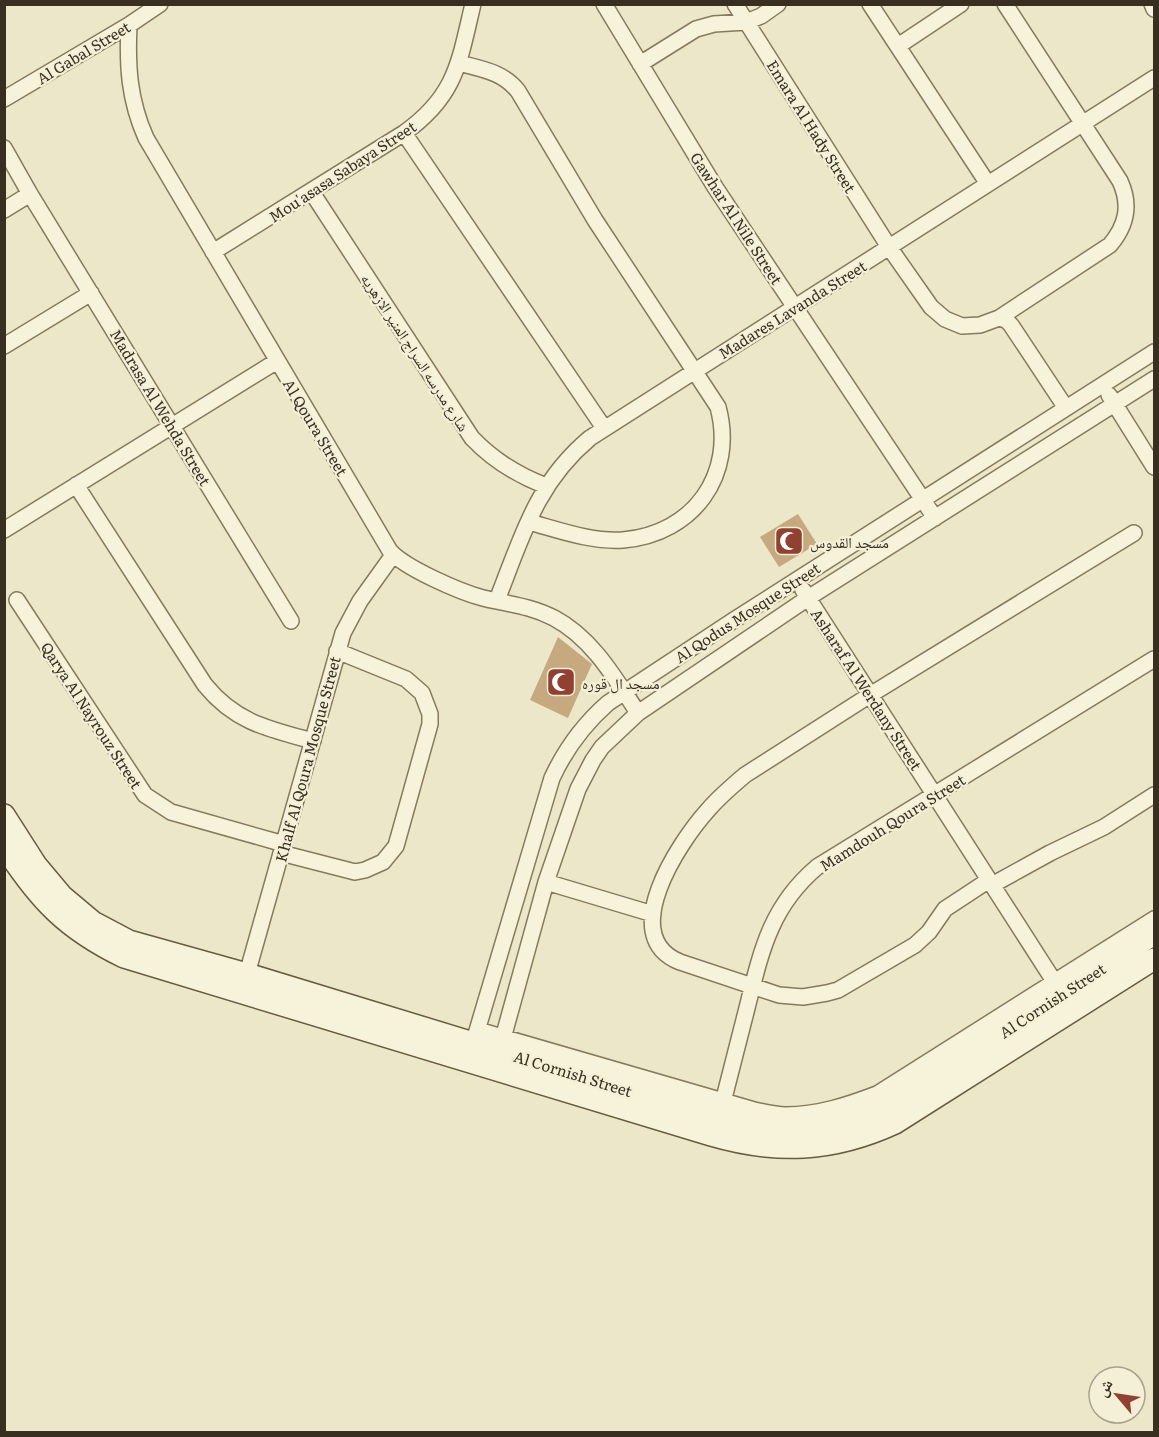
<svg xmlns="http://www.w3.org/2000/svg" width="1159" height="1437" font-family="Literata,'Noto Naskh Arabic',serif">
	<rect width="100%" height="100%" fill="#ebe7c8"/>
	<!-- building -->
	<path fill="#c7a980" d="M798 514 817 544 779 567 760 537Z
		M558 637 592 664 568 718 530 700Z"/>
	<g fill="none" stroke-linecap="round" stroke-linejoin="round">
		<!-- street casing -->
		<g stroke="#867a5e" stroke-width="18">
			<path id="street" d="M604 4 715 187 935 518
				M735 4 889 247 931 307 945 319 962 326 980 325 999 318 1006 320 1011 325 1066 408
				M870 4 988 184
				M1152 4 1154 9
				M129 25C127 66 129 100 146 138L390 551C405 568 460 592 483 598 508 604 531 606 554 618 592 638 615 678 638 713
				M898 46 961 4
				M459 63C482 69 503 72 518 91L595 220 718 407C736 474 694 534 623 540 591 542 559 530 529 522
				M640 64 696 29 714 24 746 22 761 16 778 4
				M4 99 129 25 160 4
				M404 133 604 428
				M4 148 30 194 291 621
				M311 191 472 438C493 460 517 475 546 486
				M4 210 30 194
				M213 252 404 133C456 96 459 63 473 4
				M999 318 1110 245C1127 225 1131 205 1120 181L1005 4
				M4 346 91 293
				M1109 395 1154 467
				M76 485 205 685C235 722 268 729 313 741
				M4 530 277 361
				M803 590 1059 989
				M17 600 145 795 171 812 284 844
				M497 600C522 537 536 483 590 438L1154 78
				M281 853 355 872 365 870 383 862 396 846 430 724V714L422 693 406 679 337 651
				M989 880 945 909 929 932 915 945 838 990 827 993 803 997 779 995 680 962C616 937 679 842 708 810 719 797 732 786 745 775L870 695 1134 533
				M546 882 653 914
				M992 885 1050 853 1104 827 1154 795
				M247 974 343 633 360 601 393 555
				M478 1030 754 1110C764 1112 775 1115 786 1115 818 1115 848 1105 877 1094L1154 919
				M471 1051 552 778C566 748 584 724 608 703L734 620 1154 352
				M497 1060 546 882 578 789 593 760 602 747 638 713 808 598 1154 379
				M723 1102C731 1071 739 1040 747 1008 761 952 770 907 817 867L1154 659"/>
		</g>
		<!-- secondary casing -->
		<g stroke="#685b41" stroke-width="24">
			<path id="secondary" d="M4 815 36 865 62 896 93 922 129 941 247 974 719 1118C787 1137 838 1133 900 1099L1154 934
				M4 846C39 900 66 929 124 957L711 1135C776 1154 832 1152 895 1123L1154 959"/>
		</g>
		<!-- street -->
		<use href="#street" stroke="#f7f3db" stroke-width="15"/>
		<!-- secondary -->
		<use href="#secondary" stroke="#f7f3db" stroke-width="21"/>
	</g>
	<!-- icons -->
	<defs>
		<g id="mosque-square" transform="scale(1.5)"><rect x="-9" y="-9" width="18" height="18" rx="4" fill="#914132" stroke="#f3f0d7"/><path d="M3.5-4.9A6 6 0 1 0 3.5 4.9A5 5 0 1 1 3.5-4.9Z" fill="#fff"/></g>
	</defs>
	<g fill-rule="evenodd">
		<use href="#mosque-square" x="789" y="541"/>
		<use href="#mosque-square" x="561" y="682"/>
	</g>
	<g text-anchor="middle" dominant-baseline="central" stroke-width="4.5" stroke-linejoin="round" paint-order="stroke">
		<!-- street labels -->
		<g font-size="15" fill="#382f21" stroke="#f3f0d7">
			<text transform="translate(83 52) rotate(-31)">Al Gabal Street</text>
			<text transform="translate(812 126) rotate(58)">Emara Al Hady Street</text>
			<text transform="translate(342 171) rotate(-33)">Mou'asasa Sabaya Street</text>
			<text transform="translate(737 218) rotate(57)">Gawhar Al Nile Street</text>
			<text transform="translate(792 309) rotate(-32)">Madares Lavanda Street</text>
			<text transform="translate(416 352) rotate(57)">شارع مدرسه السراج المنير الازهريه</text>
			<text transform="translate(161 407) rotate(59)">Madrasa Al Wehda Street</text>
			<text transform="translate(316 427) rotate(59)">Al Qoura Street</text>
			<text transform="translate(747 612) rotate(-33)">Al Qodus Mosque Street</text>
			<text transform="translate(867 689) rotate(57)">Asharaf Al Werdany Street</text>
			<text transform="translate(92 715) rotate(57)">Qarya Al Nayrouz Street</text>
			<text transform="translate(307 759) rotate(-75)">Khalf Al Qoura Mosque Street</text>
			<text transform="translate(892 822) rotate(-32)">Mamdouh Qoura Street</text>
			<text transform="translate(1052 1000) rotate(-33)">Al Cornish Street</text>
			<text transform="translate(573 1073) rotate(17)">Al Cornish Street</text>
		</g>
		<!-- poi labels -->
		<g font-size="15" fill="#382f21" stroke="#f3f0d7" text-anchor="start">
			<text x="810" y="541">مسجد القدوس</text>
			<text x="582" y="682">مسجد ال قوره</text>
		</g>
	</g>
	<!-- border -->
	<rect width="1159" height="1437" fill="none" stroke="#382f21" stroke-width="12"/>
	<!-- north arrow -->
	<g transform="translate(1117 1395) rotate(299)"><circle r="28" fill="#f3f0d7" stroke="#a8a38e" stroke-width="1.5"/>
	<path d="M0-4.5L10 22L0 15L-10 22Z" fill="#914132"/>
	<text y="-9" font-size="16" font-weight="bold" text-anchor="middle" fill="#382f21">ش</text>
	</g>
</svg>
